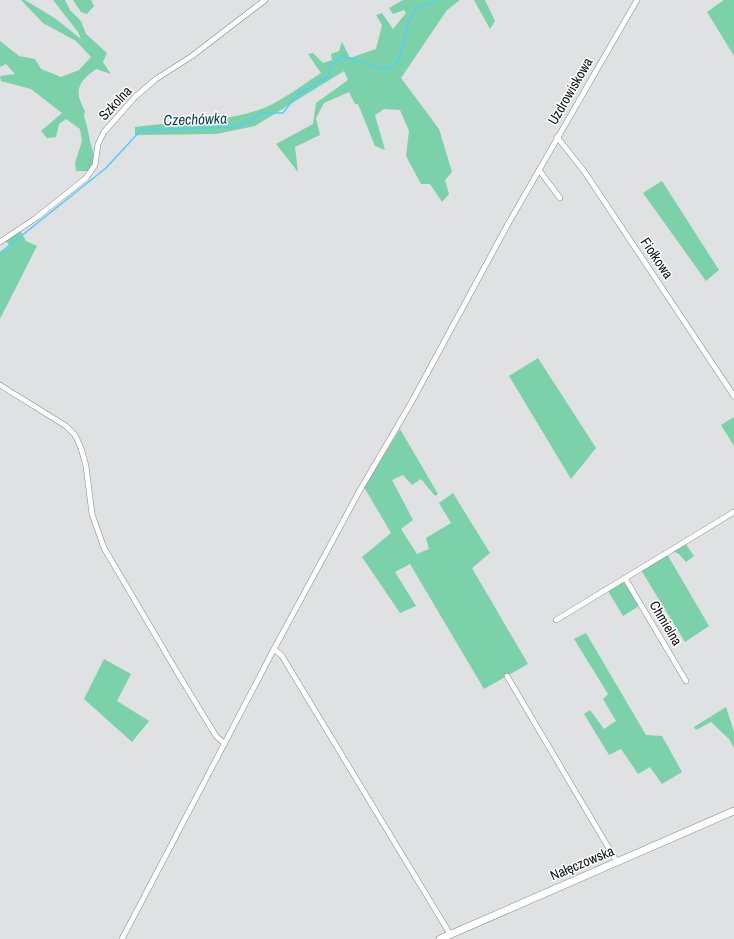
<svg xmlns="http://www.w3.org/2000/svg" width="734" height="939" font-family="'Archivo Narrow',sans-serif">
	<rect width="100%" height="100%" fill="#e0e1e2"/>
	<!-- green -->
	<path fill="#7bd1aa" d="M21 0H25L56 19 81 39 78 32 53 0H65L70 10 81 21 86 34 107 53 103 62 111 74 96 69C77 83 74 91 85 111L84 116C87 125 88 132 90 141 93 156 98 155 89 171H76L75 163 82 141 80 129 66 119 59 124 56 137 47 138 41 131 62 113 31 89 1 81 0 76 15 74 6 64 0 67V41L19 56 35 59 41 69 61 77 79 70 91 57 76 41 43 23Z
		M73 0H91L94 6 87 14 81 12Z
		M403 0H460L447 10 401 78 439 129 452 172 445 180 449 194 442 202 430 184H421L406 156 409 131 400 110 384 109 375 115 385 150 375 146 358 104H355L349 92 324 103 316 118 320 135 295 147 298 172 276 144 313 124 316 103 348 80 344 71 255 126 216 134 135 135V127C178 121 222 124 264 108 283 100 304 84 321 73L308 54 313 53 323 63 332 60 331 54 339 51 342 42 350 58 376 49 382 25 376 15 382 13 393 29 406 13 404 10 393 14 389 8Z
		M474 0H485L495 21 490 29Z
		M724 0H734V56L707 12Z
		M662 181 719 270 706 281 643 193Z
		M20 230 26 241 37 246 0 319V253L10 246 5 240Z
		M538 358 596 448 571 479 509 376Z
		M734 417V446L721 425Z
		M400 429 438 494 435 496 421 479 412 485 403 475 392 480 413 520 401 529 417 554 429 549 426 538 451 523 439 503 453 493 490 553 472 568 528 664 484 689 410 564 395 572 416 606 400 613 362 557 391 533 364 487Z
		M685 543 694 556 686 562 679 554 672 551Z
		M667 554 709 626 685 642 641 570Z
		M623 581 639 606 623 616 608 591Z
		M586 633 646 735 662 736 682 772 662 784 650 767 638 774 621 749 609 755 584 714 590 710 604 729 616 721 603 699 608 694 574 639Z
		M104 659 131 674 117 701 149 721 132 742 84 699Z
		M726 707 734 732V748L729 739 711 722 696 730 694 727Z"/>
	<g fill="none" stroke-linecap="round" stroke-linejoin="round">
		<!-- stream -->
		<path stroke="#50cefd" stroke-width="1.5" d="M0 253 106 168 141 130 236 127 250 121 261 113H283L296 96 328 77 331 66 342 56C356 58 370 68 384 69 404 71 404 24 414 11 419 4 429 6 435 0"/>
		<!-- minor casing -->
		<g stroke="#868788" stroke-width="6">
			<path id="minor" d="M557 137 584 171 734 396
				M539 170 560 198
				M0 242 36 218 86 178 95 165 98 144 104 132 135 97 156 79 192 56 265 0
				M0 385 66 426 75 435 81 448 86 466 92 514 104 548 180 677 216 736 225 744
				M625 578 686 681
				M556 620 734 512
				M274 649 282 656 450 934
				M507 676 617 862
				M122 939 274 649 360 490 411 403 508 224 637 0"/>
		</g>
		<!-- secondary casing -->
		<g stroke="#868788" stroke-width="8">
			<path id="secondary" d="M440 939 734 811"/>
		</g>
		<!-- minor -->
		<use href="#minor" stroke="#fff" stroke-width="5"/>
		<!-- secondary -->
		<use href="#secondary" stroke="#fff" stroke-width="7"/>
	</g>
	<g text-anchor="middle" dominant-baseline="central" stroke-width="3" stroke-linejoin="round" paint-order="stroke">
		<!-- street labels -->
		<g font-size="14" fill="#121313" stroke="#fff">
			<text transform="translate(570 91) rotate(-60)">Uzdrowiskowa</text>
			<text transform="translate(115 103) rotate(-47)">Szkolna</text>
			<text transform="translate(657 258) rotate(56)">Fiołkowa</text>
			<text transform="translate(666 623) rotate(59)">Chmielna</text>
			<text transform="translate(582 863) rotate(-23)">Nałęczowska</text>
		</g>
		<!-- water labels -->
		<g font-size="15" font-style="italic" fill="#033d50" stroke="#fff">
			<text transform="translate(195 119) rotate(-2)">Czechówka</text>
		</g>
	</g>
</svg>
